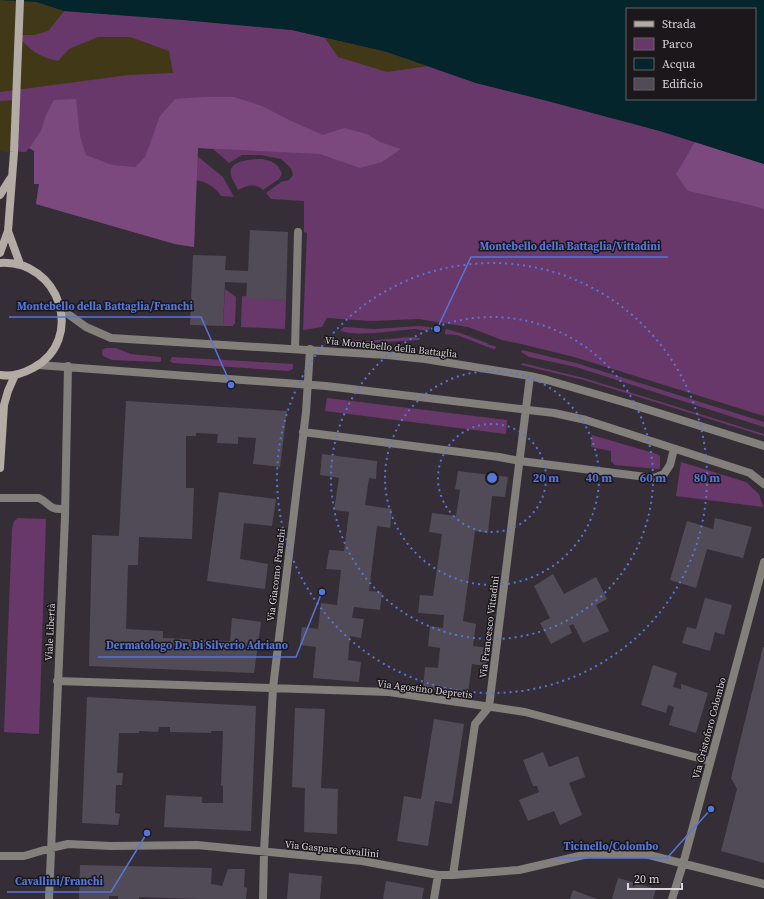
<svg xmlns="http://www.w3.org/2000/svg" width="764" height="899" font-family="'Source Serif 4',serif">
	<rect width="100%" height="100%" fill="#362e36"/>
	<!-- green -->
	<path fill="#68386a" d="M64 11 184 20 292 30 387 52 476 83 544 100 660 131 764 164V416L574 357 521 344 502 340 468 327 419 319 371 321 327 318 322 327 303 330 307 233 304 232V201L271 199 266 193 281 182 289 180 293 175 291 168 281 159 261 155H242L229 163 213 149 198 148 197 156 223 177 234 197 221 196C216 187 206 182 196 180L194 247 175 244 36 204 39 184H34V151L29 148 26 152 0 151V24L48 31Z
		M262 159C272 161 278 163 282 174L279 179 263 190C255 183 248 185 238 190 236 185 232 180 231 175 227 160 252 159 262 159Z
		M225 289 236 297 235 324H234L233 326H223Z
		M242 296 286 300 285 329 241 327Z
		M419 326 430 327V329C425 332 420 329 414 329 399 330 352 338 340 330L344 327 374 329Z
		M446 329 460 333 487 343 489 345 495 346 496 347 495 349H493L457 335 445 334V331Z
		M412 337 420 338 419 340 367 343 340 341 342 339 366 341Z
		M106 348H116L131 354 161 357V361L159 362 112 360 103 356 102 353V350Z
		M522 350 576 363 764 422V427L576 367 529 357 521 352Z
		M172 357 293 364V369L288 371 173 363 170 361Z
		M522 363 584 378 764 434V436L584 380 521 365Z
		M327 398 507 420 506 434 325 411Z
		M592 435 657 454 660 456V468L658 469 615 465 611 461V451L591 447Z
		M681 462 746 482 759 494 763 507 676 496Z
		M18 518 46 519 39 734 4 732 12 529 14 521Z"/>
	<!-- forest -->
	<path fill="#7b497d" d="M204 97H234L262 106 291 121 323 135 344 128 367 134 380 142 401 149 382 162 360 168 320 154 198 148 194 247 175 244 36 204 39 184H34V151L29 148 41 131 46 115 54 100 76 99 80 136 86 155 112 165 135 167 145 157 160 116 175 99Z
		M695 142 764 164V209L746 204 688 191 676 174Z"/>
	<!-- sand -->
	<path fill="#413818" d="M0 0 37 2 64 11 48 31 34 35H17C30 50 39 57 58 61L69 49 98 37H130L169 51 173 73 129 75 0 92Z
		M325 38 387 52 428 66 387 72 338 57Z
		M15 100 14 152 0 151V101Z"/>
	<!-- water -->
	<path fill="#03252b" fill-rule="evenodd" d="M0 0H764V164L660 131 544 100 476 83 387 52 292 30 184 20 64 11 37 2ZM627 9H755V99H627Z"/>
	<!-- building -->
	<path fill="#504b56" d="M250 230 288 232 286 300 246 298 247 283 225 282 223 326 190 325 193 255 226 256 225 270 248 271Z
		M126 401 287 411 280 467 253 464 256 438 238 437V444L217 443 218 434 196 433V436H186V488H194L192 539 139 537 138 565H128L126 629 163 631V638L230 641 232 618 261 622 254 673 89 666 92 535 119 536Z
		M322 454 377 461 376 479 369 478 365 505 392 509 390 528 377 526 369 591 382 592 380 610 354 607 352 618 364 619 361 638 350 636 348 660 361 662 359 682 313 678 316 647 300 645 302 627 318 629 321 603 337 605 341 570 326 569 329 550 344 551 349 512 334 510 339 478 320 475Z
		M458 471 508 477 505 497 492 496 488 533 475 531 463 621 476 624 473 646 489 648 487 666 472 664 468 693 423 689 425 667 438 668 440 648 428 646 430 626 443 628 444 615 418 613 420 595 433 596 442 534 429 532 432 513 456 516 460 490 455 489Z
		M219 492 276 499 272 526 244 523 240 559 268 564 265 589 207 581Z
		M715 518 752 527 743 558 707 549 696 588 670 580 687 521 713 529Z
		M553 574 564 594 596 577 607 599 596 605 609 631 583 643 573 624 569 626 572 633 551 644 540 623 550 618 534 586Z
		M705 598 732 605 724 635 715 632 710 651 682 643 687 627 696 629Z
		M763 647H764V863L721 851 737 789 731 778Z
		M653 665 677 673 673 687 681 689V684L708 693 696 733 669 725 674 707 668 705 666 713 641 705Z
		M87 697 256 706 251 831 164 827 166 795 202 797V803H223V786L221 785 223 731H211V733L170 732V727H159L158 732 139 731V733H119L117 773H123L122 785H116L115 813 120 814 118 825 82 823Z
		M295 708 325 709 321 788 338 789 337 834 304 832 305 788 292 787Z
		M434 719 464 724 452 804 435 801 428 846 397 841 404 796 421 799Z
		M543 752 549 767 578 756 585 777 569 783 582 815 560 825 554 811 528 821 519 800 539 792 537 786H533L523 760Z
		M80 865 212 868 211 884 222 886 228 869H245L244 887 247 888 246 899H198L139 897V899H118V896H109V899H79Z
		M289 873 322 876 320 899H287Z
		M618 878 656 889 653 899H612Z
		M386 881 424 888 422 899H383Z
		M573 890 597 899H570Z"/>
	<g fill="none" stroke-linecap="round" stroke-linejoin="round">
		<!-- lane -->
		<path stroke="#837f7b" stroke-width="8" d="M295 349 298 232
			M520 461 654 478 664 474 670 465 674 449
			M0 498H39C51 504 48 510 64 509"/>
		<!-- street -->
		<path stroke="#837f7b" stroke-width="8" d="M61 309 86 327 111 338 387 355 425 359 530 376 547 380 630 404 764 446
			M38 365 326 386 554 413 586 420 750 473 764 484
			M303 432 499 457 520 461
			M57 681 389 692 525 712 710 761
			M0 856H24L51 848 68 844 111 846 197 845 362 861 438 875H453L519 870 588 854H645L764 884
			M453 875 475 724 489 707 530 376
			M49 899 65 517 68 366
			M263 899 264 852 273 688 306 412 310 349
			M434 899 438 875
			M672 899 683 864 764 562"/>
		<!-- secondary -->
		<path stroke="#b2aca4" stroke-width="8" d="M0 195 10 179
			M8 231 20 264
			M0 253 8 231 14 152 20 0
			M0 263C60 259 86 340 33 368 22 374 12 377 0 375
			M0 468 4 405 8 391 15 375"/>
	</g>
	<!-- distance rings -->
	<g fill="none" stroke="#5676d9" stroke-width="2" stroke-dasharray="2 4">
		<circle cx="492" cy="478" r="54"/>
		<circle cx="492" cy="478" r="107"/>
		<circle cx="492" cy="478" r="161"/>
		<circle cx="492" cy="478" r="215"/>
	</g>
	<g text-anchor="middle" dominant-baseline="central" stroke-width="3" stroke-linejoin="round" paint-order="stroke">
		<!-- street labels -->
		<g font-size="10" fill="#dad5da" stroke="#1b171b">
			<text transform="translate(391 347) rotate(6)">Via Montebello della Battaglia</text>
			<text transform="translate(276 575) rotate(-83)">Via Giacomo Franchi</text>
			<text transform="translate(489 627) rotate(-83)">Via Francesco Vittadini</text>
			<text transform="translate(50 632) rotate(-87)">Viale Libertà</text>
			<text transform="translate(425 689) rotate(7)">Via Agostino Depretis</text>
			<text transform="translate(709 728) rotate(-75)">Via Cristoforo Colombo</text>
			<text transform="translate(332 849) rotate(6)">Via Gaspare Cavallini</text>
		</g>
	</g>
	<circle cx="492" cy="478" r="6" fill="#5676d9" stroke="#1b171b" stroke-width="2"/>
	<g font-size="12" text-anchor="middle" font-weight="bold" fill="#5676d9" stroke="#1b171b" stroke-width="3" stroke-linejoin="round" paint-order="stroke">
		<text x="546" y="482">20 m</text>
		<text x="599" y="482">40 m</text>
		<text x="653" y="482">60 m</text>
		<text x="707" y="482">80 m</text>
	</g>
	<!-- callouts -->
	<path fill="none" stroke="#5676d9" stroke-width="1.5" d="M437 329L471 257H668M231 385L201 317H9M322 592L296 657H98M711 809L667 858H556M147 833L111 892H7"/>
	<g fill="#5676d9" stroke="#1b171b" stroke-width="1.5">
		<circle cx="437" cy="329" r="4"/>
		<circle cx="231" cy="385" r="4"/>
		<circle cx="322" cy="592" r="4"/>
		<circle cx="711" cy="809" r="4"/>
		<circle cx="147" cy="833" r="4"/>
	</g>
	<g font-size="11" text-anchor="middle" font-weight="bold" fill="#5676d9" stroke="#1b171b" stroke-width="3" stroke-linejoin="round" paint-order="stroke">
		<text x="570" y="250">Montebello della Battaglia/Vittadini</text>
		<text x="105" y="310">Montebello della Battaglia/Franchi</text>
		<text x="197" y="649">Dermatologo Dr. Di Silverio Adriano</text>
		<text x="611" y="850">Ticinello/Colombo</text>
		<text x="59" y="885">Cavallini/Franchi</text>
	</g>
	<!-- legend -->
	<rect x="626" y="8" width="130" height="92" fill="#1b171b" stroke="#676367"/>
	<rect x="634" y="21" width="20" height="6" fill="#b2aca4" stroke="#676367"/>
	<text x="662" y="28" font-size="12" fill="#dad5da">Strada</text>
	<rect x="634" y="38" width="20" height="12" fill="#68386a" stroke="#676367"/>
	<text x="662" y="48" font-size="12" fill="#dad5da">Parco</text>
	<rect x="634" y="58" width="20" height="12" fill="#03252b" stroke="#676367"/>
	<text x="662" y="68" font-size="12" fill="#dad5da">Acqua</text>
	<rect x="634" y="78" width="20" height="12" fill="#504b56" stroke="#676367"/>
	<text x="662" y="88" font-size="12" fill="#dad5da">Edificio</text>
	<!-- scale -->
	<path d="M628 883v6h54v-6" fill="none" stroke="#dad5da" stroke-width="2"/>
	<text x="634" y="883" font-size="12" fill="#dad5da" stroke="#1b171b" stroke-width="3" paint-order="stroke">20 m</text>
</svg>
